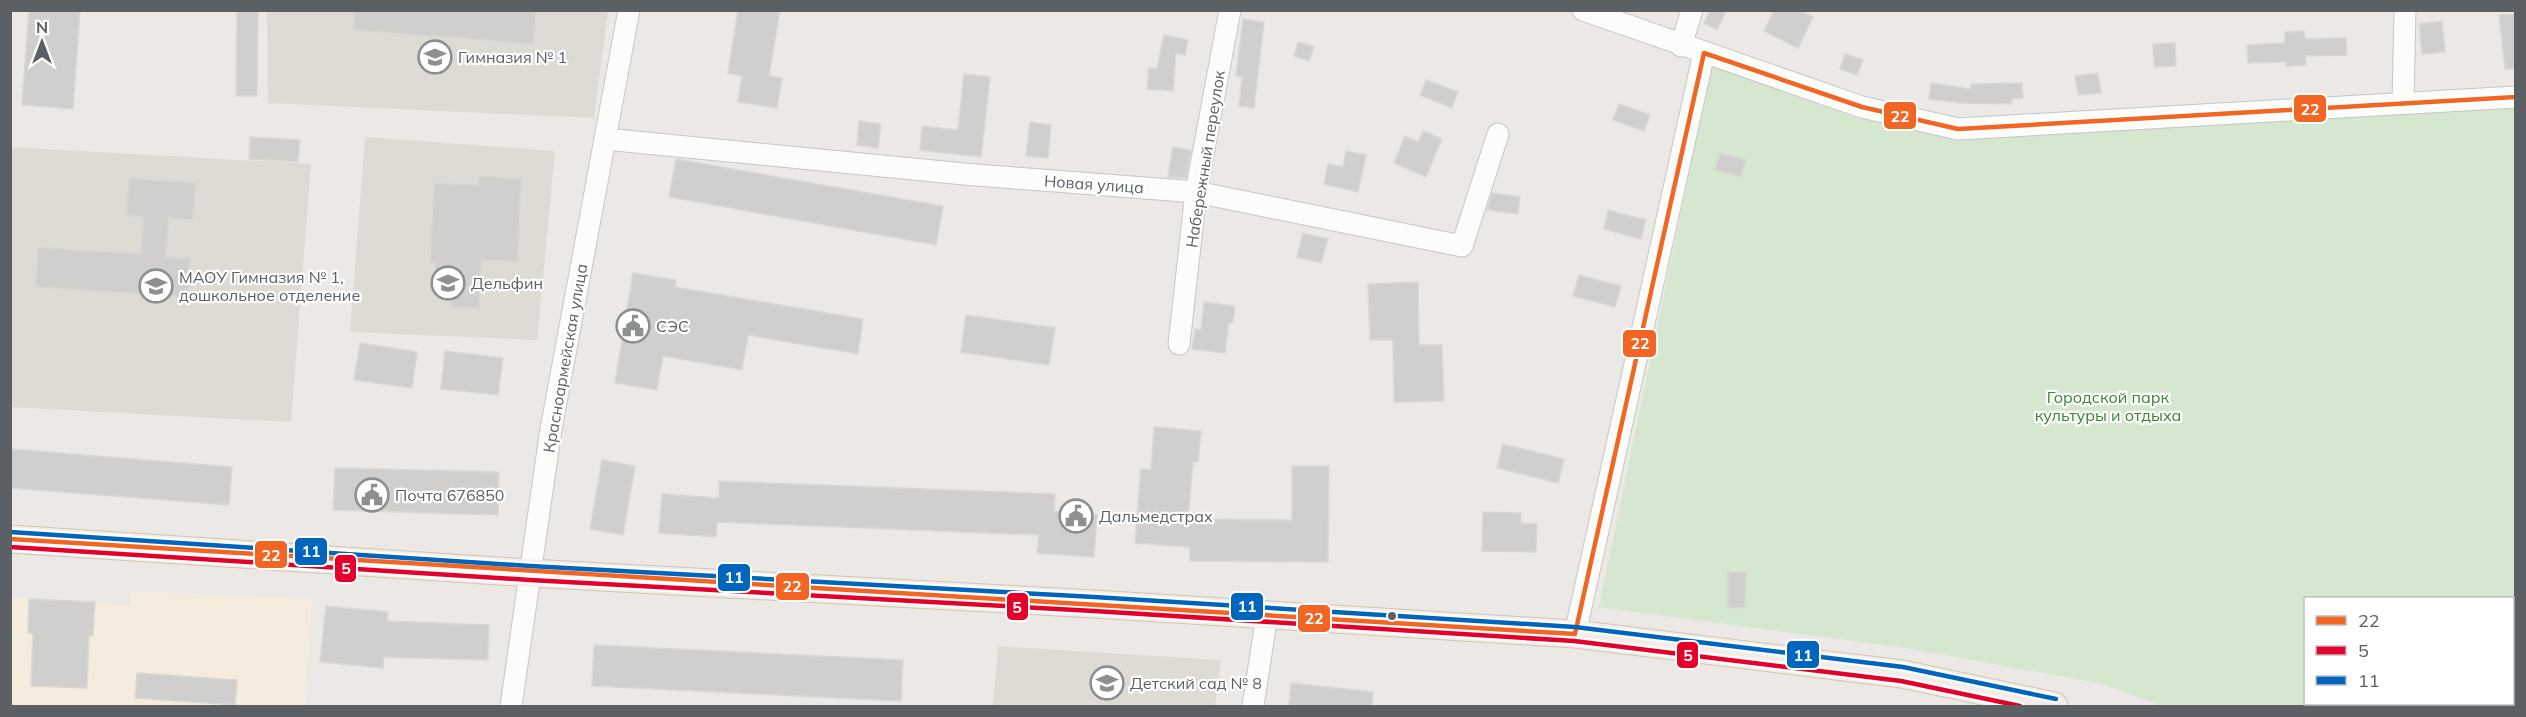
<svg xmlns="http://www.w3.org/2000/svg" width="2526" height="717" font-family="Mulish,sans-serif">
	<rect width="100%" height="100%" fill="#ebe8e5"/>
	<!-- commercial -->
	<path fill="#f6ecdd" d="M131 591 312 599 305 706H11L10 597 130 606Z"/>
	<!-- education -->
	<path fill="#dedbd4" d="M267 11H608L594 118 268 103Z
		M365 137 555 151 537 340 350 332Z
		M10 147 311 164 291 422 11 407Z
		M998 646 1221 660 1215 706H993Z"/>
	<!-- green -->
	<path fill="#d5e7cf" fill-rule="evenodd" d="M1712 64 1857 118 1955 140 2515 106V706H2161L2103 684 1906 648 1599 607ZM2306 598H2512V704H2306Z"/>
	<!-- building -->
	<path fill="#d1cfce" stroke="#dad8d4" stroke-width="1.5" d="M29 10H80L73 109 22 105Z
		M237 10H258L257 96H236Z
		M354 10H536L534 44 353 30Z
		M738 10H780L769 76 782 78 777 108 738 102 742 76 728 73Z
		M1710 10H1727L1717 30 1704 23Z
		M1774 10H1799L1813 17 1798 48 1764 31Z
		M2516 14V69H2505L2499 15Z
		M1243 19 1264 22 1254 108 1239 106 1242 77 1236 76Z
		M2442 21 2445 52 2422 54 2419 24Z
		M2304 31 2305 39 2346 38 2347 55 2305 56 2306 65 2286 66V62L2248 63 2247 45 2285 43V32Z
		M1164 35 1188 40 1185 55 1176 53 1173 91 1147 89 1149 68 1157 69Z
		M1298 42 1314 47 1309 61 1294 56Z
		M2175 43 2176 66 2154 67 2153 44Z
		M1845 54 1863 60 1857 75 1840 69Z
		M2098 73 2101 93 2078 95 2075 76Z
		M964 74 990 77 981 157 920 150 922 126 958 130Z
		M1426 80 1458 92 1452 108 1420 95Z
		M1931 83 1971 89V84L2022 83 2023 98 2012 99V104L1961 103 1929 99Z
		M1619 104 1650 115 1644 131 1613 120Z
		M859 121 881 124 878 148 857 145Z
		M1030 122 1051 125 1048 158 1026 156Z
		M1423 131 1442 139 1426 177 1394 163 1405 136 1418 142Z
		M250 137 300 140 298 162 249 159Z
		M1173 147 1191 150 1186 178 1168 177Z
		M1346 151 1366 155 1358 192 1324 184 1328 164 1343 167Z
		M1720 153 1746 160 1741 177 1715 170Z
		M676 159 943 206 936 245 669 197Z
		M479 176 521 178 518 262 481 260 479 308 450 307 453 280 434 277 435 264H430L434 183 478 185Z
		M129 178 196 183 193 220 169 218 166 257 190 258 188 297 36 287 38 247 141 254 143 217 126 216Z
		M1492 193 1520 197 1518 214 1487 210Z
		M1608 210 1646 220 1641 239 1604 229Z
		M1303 233 1328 239 1321 263 1297 257Z
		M633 273 676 280 675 287 863 319 858 354 748 335 742 370 663 356 657 390 615 383Z
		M1579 275 1621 286 1615 307 1573 296Z
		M1418 282 1419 345H1442L1444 401 1394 402 1393 340H1370L1368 284Z
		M1204 302 1235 306 1233 322H1229L1225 353 1192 349 1195 329 1201 330Z
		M966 315 1055 328 1049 365 961 352Z
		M360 343 417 352 412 388 354 380Z
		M445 351 503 358 498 395 441 389Z
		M1154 427 1201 431 1198 462H1193L1188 519 1292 520V466H1329L1328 562 1190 561V547L1135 543 1141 469 1151 470Z
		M1503 444 1564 459 1558 483 1497 468Z
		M10 449 232 467 229 505 10 488Z
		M602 460 635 466 623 535 590 529Z
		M335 468 499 472 498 515 333 510Z
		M719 481 1055 494 1054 511 1097 515 1094 557 1037 553 1039 535 717 522 716 537 659 533 662 494 719 498Z
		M1483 512 1521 513V523L1537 524 1536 552 1482 551Z
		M1728 572H1746L1745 608H1728Z
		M29 599 95 602 93 636H89L87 688 31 686 33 634 28 633Z
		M326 606 388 612 387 621 489 625 488 660 384 657 383 668 320 662Z
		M594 645 903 660 901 701 592 686Z
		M137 673 237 680 235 705 135 698Z
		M1291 683 1373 692 1372 706H1289Z"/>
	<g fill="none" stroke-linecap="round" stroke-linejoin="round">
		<!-- minor casing -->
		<g stroke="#c6c6c6" stroke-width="23">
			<path id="minor" d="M1583 10 1862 107 1958 129 2516 97
				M1681 46 1692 10
				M2403 103 2405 10
				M605 139 964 174 1196 192 1462 246 1498 134
				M1179 344 1196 192 1230 10
				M1575 634 1704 53
				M511 706 551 429 629 10
				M1253 706 1267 615"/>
		</g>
		<!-- major casing -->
		<g stroke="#d4c5b1" stroke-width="29">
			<path id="major" d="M10 539 530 573 1094 604 1575 634 1902 674 2054 706"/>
		</g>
		<!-- minor -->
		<use href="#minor" stroke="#fcfcfb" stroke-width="21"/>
		<!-- major -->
		<use href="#major" stroke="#f2eee7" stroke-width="27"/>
		<!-- bus-1 casing -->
		<g stroke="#fff" stroke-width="9">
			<path id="bus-1" d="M1704 53 1862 107 1958 129 2516 97
				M10 539 1575 634
				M1575 634 1704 53"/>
		</g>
		<!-- bus-2 casing -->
		<g stroke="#fff" stroke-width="9">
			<path id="bus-2" d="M10 547 530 580 1094 611 1574 641 1901 681 2020 706"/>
		</g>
		<!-- bus-3 casing -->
		<g stroke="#fff" stroke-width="9">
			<path id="bus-3" d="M10 532 530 566 1094 597 1575 627 1903 667 2056 699"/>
		</g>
		<!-- bus-1 -->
		<use href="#bus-1" stroke="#f26522" stroke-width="4.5"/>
		<!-- bus-2 -->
		<use href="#bus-2" stroke="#e4002b" stroke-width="4.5"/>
		<!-- bus-3 -->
		<use href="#bus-3" stroke="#0065bd" stroke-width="4.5"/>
	</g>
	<!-- icons -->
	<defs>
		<g id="school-ring" transform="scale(1.725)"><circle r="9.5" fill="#fff" stroke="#8d9090" stroke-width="1.5"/><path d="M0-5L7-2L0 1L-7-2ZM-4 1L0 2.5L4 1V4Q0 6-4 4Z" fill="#8d9090"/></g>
		<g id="civic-ring" transform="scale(1.725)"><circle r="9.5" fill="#fff" stroke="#8d9090" stroke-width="1.5"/><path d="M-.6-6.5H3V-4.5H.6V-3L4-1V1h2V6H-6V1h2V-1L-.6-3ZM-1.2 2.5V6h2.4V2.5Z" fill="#8d9090"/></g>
	</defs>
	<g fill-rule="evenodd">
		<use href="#school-ring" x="435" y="57"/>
		<use href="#school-ring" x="448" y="283"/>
		<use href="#school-ring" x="156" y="286"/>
		<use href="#civic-ring" x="633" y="326"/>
		<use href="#civic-ring" x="372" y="495"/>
		<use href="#civic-ring" x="1076" y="516"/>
		<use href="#school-ring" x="1107" y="683"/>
	</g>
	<!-- markers -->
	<circle fill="#5a6063" stroke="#fff" stroke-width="2" cx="1392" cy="616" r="5"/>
	<g text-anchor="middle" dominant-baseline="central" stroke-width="4.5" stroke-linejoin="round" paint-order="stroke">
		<!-- poi labels -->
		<g font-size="16" fill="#5a6063" stroke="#fff" text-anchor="start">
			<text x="458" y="57">Гимназия № 1</text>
			<text x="179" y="277">МАОУ Гимназия № 1,<tspan x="179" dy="18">дошкольное отделение</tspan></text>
			<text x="471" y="283">Дельфин</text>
			<text x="656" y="326">СЭС</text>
			<text x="395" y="495">Почта 676850</text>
			<text x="1099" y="516">Дальмедстрах</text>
			<text x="1130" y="683">Детский сад № 8</text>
		</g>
		<!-- street labels -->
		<g font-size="16" fill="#5a6063" stroke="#fff">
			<text transform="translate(1205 159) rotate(-81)">Набережный переулок</text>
			<text transform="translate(1094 184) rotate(4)">Новая улица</text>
			<text transform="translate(565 358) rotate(-80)">Красноармейская улица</text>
		</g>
		<!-- park labels -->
		<g font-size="16" fill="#398431" stroke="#fff">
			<text x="2108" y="397">Городской парк<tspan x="2108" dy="18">культуры и отдыха</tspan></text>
		</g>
	</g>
	<g stroke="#fff" stroke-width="2">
		<rect x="2293" y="94" width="34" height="29" rx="6" fill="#f26522"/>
		<rect x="1883" y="101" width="34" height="29" rx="6" fill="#f26522"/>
		<rect x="1622" y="329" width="35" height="29" rx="6" fill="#f26522"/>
		<rect x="294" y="537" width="34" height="29" rx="6" fill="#0065bd"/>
		<rect x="254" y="540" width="34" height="29" rx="6" fill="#f26522"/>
		<rect x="334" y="554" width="23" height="29" rx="6" fill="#e4002b"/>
		<rect x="717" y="563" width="34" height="29" rx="6" fill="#0065bd"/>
		<rect x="775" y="572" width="35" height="29" rx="6" fill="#f26522"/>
		<rect x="1230" y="592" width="34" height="29" rx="6" fill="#0065bd"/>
		<rect x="1006" y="592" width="23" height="29" rx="6" fill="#e4002b"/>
		<rect x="1297" y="604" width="34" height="29" rx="6" fill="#f26522"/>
		<rect x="1786" y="640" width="34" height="29" rx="6" fill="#0065bd"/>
		<rect x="1676" y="641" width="23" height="28" rx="6" fill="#e4002b"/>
	</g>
	<g font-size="16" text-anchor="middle" font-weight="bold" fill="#fff">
		<text x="2310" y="115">22</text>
		<text x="1900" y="122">22</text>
		<text x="1640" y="349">22</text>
		<text x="311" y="557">11</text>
		<text x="271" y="561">22</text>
		<text x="346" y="574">5</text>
		<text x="734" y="583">11</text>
		<text x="792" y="592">22</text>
		<text x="1247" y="612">11</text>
		<text x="1017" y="613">5</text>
		<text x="1314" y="624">22</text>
		<text x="1803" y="661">11</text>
		<text x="1688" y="661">5</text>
	</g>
	<!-- border -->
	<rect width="2526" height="717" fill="none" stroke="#5a6063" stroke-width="24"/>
	<!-- legend -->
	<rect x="2304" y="597" width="210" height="108" fill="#ffffff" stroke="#bdbfc1" stroke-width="1.5"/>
	<rect x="2316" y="616" width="30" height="9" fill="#f26522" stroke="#bdbfc1" stroke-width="1.5"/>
	<text x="2358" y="627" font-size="18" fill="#5a6063">22</text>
	<rect x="2316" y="646" width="30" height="9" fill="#e4002b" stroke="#bdbfc1" stroke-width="1.5"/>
	<text x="2358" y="657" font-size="18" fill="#5a6063">5</text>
	<rect x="2316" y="676" width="30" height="9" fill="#0065bd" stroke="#bdbfc1" stroke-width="1.5"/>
	<text x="2358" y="687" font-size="18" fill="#5a6063">11</text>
	<!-- north arrow -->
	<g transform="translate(42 42)" stroke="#ffffff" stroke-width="4.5" paint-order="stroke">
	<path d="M0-4.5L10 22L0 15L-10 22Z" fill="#5a6063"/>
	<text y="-9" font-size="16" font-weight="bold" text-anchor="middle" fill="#5a6063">N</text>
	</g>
</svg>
